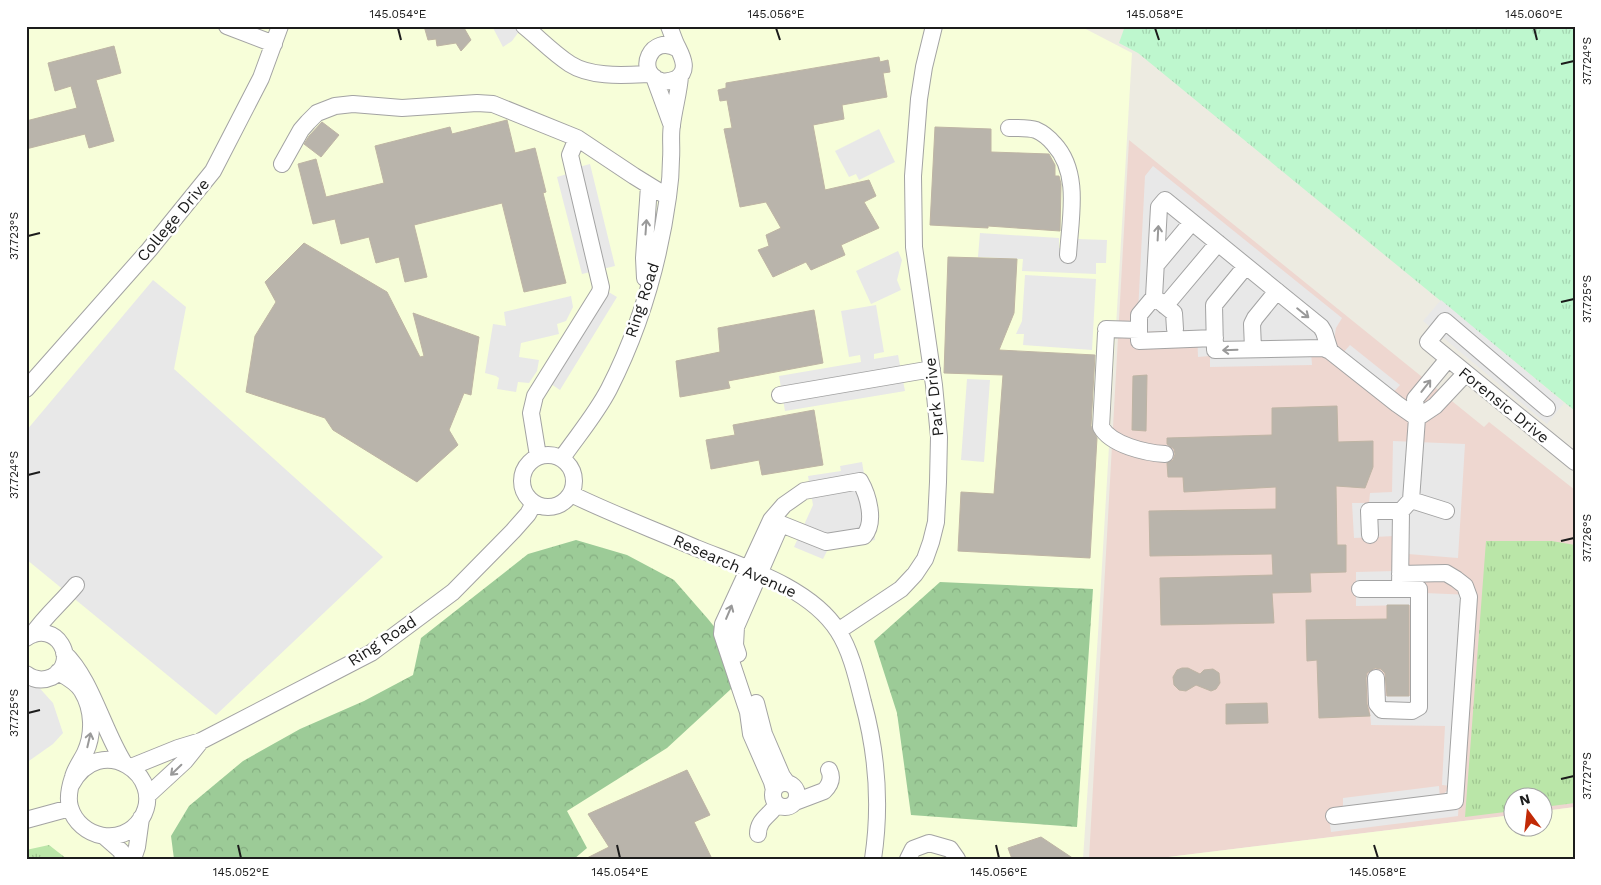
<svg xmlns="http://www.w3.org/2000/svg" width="1601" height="885" font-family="'Work Sans',sans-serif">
	<defs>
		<pattern id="grass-tufts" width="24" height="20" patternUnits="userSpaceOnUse" patternTransform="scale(1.25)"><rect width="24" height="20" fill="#bae6a8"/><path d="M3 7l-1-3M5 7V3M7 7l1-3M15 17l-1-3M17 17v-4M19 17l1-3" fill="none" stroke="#9fc590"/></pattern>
		<pattern id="forest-crowns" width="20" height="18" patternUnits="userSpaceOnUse" patternTransform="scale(1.25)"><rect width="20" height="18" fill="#9ccb97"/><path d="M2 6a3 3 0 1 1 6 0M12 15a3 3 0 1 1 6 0" fill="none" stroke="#86ae82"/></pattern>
		<pattern id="park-tufts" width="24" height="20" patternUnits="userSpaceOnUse" patternTransform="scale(1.25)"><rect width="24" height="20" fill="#bef7ce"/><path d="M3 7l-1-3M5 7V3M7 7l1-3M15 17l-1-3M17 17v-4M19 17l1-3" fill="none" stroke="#a3d3b0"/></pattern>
	</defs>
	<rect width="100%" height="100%" fill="#edebe1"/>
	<!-- commercial -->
	<path fill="#eed7d0" d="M1129 140 1484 427 1489 422 1575 490V807L1544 811V798H1514L1513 815 1152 859H1089Z"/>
	<!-- education -->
	<path fill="#f7fed9" d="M26 26H1080L1132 53 1098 634 1083 859H26Z
		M1575 807V859H1152L1513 815 1514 828H1544V811Z"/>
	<!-- grass -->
	<path fill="url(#grass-tufts)" d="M1486 541H1552L1575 545V803L1544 807V798H1514L1513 811 1465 817Z
		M49 845 67 859H26V850Z"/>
	<!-- forest -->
	<path fill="url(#forest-crowns)" d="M576 540 627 555 674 580 708 619 734 651 731 689 667 748 567 811 587 848 574 859H174L171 836 189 806 243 761 300 729 364 701 413 675 421 638 528 554Z
		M940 582 1093 589 1077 827 911 815 897 713 874 641Z"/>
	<!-- park -->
	<path fill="url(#park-tufts)" d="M1125 26H1575V411L1138 53 1119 43Z"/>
	<!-- parking -->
	<path fill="#e8e8e8" d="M492 26H523L512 41 503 47Z
		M879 129 895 162 859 180 856 174 849 177 835 151Z
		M590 164 615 266 582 274 557 177 567 174 579 167Z
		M1153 166 1342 318 1336 328 1335 334V341L1339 351 1342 354 1350 345 1400 385 1384 402 1324 353 1311 351 1312 365 1210 367V356L1198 357 1197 330 1137 332 1145 176Z
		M980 233 1059 238V248L1076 249 1077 239 1107 240 1106 263H1096V274L1022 271 1023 259 978 257Z
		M898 251 902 260 897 280 901 290 871 304 856 271Z
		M1025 275 1096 279 1092 350 1023 345 1024 334H1016L1022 321Z
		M153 280 186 307 174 369 383 557 216 715 26 559V431Z
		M607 291 617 297 560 390 551 384Z
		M571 296 573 307 566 321 557 324 559 334 521 343 519 357 539 360 537 371 529 383 518 382 516 392 497 389 499 378 496 376 485 373 493 324 506 326 504 312Z
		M1441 300 1564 403 1547 424 1423 321Z
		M876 305 884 352 874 354V359L898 355 905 391 785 411 779 376 861 362 860 355 849 357 841 311Z
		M967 379 990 380 984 462 961 460Z
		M1393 441 1465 444 1458 558 1408 554V567H1423L1424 593 1472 595 1458 816 1331 832 1328 810 1343 808V798L1439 786 1440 798 1451 786 1442 785 1445 726 1371 725 1369 696H1415L1414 605 1356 606V572L1395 571V536L1354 538 1352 503H1369L1370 493 1392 492Z
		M862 462 875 540 828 549 823 559 794 547 813 505 808 476 841 471 840 466Z
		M26 673 53 703 63 733 53 744 26 763Z"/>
	<!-- building -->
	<path fill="#b9b4ab" stroke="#beb4a4" d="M424 26H463L471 40 461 51 456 43 437 46 436 39 428 40Z
		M114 46 121 73 96 80 114 141 89 148 85 134 26 149V121L77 108 71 86 55 91 48 63Z
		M879 57 880 62 888 60 890 72 883 73 887 97 842 105 844 119 813 125 825 190 869 180 876 196 864 202 879 228 841 245 845 255 811 270 806 262 773 277 758 250 769 246 766 235 781 228 766 202 740 207 724 129 732 128 727 100 720 101 718 90 726 88V83Z
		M507 120 515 153 535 148 546 192 543 193 566 283 524 292 502 203 414 225 427 277 405 282 399 257 376 263 369 237 341 244 335 219 313 224 298 164 316 159 326 197 384 183 375 146 450 127 452 134Z
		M322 122 339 135 321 157 304 144 309 136Z
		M935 127 991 129V152L1049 154 1055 165V176H1059L1061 184 1060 231 988 226V228L930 225Z
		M304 243 387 292 420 357 424 356 413 313 479 337 471 395 464 393 449 430 458 445 417 482 333 430 325 418 246 392 255 336 276 302 265 282Z
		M948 257 1017 259 1014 313 999 350 1095 355 1091 426 1097 438 1090 558 958 551 961 492 994 494 1003 375 944 373Z
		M814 310 823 363 728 381 730 388 680 397 676 361 720 352 718 328Z
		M1147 375 1146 431 1132 430 1133 376Z
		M1337 406 1338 442 1373 441V467L1365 488 1336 486 1337 545H1346V572L1310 573 1311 592 1272 593 1274 623 1161 625 1160 578 1273 575 1272 554 1150 556 1149 511 1276 509V487L1184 492 1183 477H1168L1167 463 1173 460 1175 454 1174 449 1167 444V438L1272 435V408Z
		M814 410 823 465 762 475 759 460 711 469 706 440 735 435 733 425Z
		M1387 605H1409V696H1387L1385 673 1381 669 1375 668 1367 673 1366 678 1367 704 1370 716 1319 718 1317 660 1307 661 1306 620 1387 619Z
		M1182 668H1188L1200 674 1204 670 1213 669 1219 673 1220 683 1216 689 1211 691 1196 685 1186 691 1179 690 1174 685 1173 677 1177 670Z
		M1267 703 1268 723 1226 724V704Z
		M687 770 710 815 694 822 712 859H585L609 847 588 814Z
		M1041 837 1074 859H1012L1008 848Z"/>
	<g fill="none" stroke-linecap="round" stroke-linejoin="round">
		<!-- minor casing -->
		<g stroke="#a3a3a3" stroke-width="18">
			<path id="minor" d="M227 26 274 44
				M524 26C539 38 553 53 570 64 592 78 625 75 651 74
				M669 26C672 33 674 41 678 48 683 58 689 71 676 79 671 81 666 82 661 81 634 73 651 32 678 49
				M654 77 672 126
				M1009 128C1018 128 1028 127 1036 130 1043 133 1049 138 1054 144 1081 173 1070 219 1068 255
				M282 164 301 130 308 122 317 113 335 106 353 104 402 108 477 103 493 104 577 138 634 176 668 197
				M1156 265 1192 222
				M1246 266 1214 305 1215 350 1323 348 1330 351 1397 404 1417 418
				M645 278 644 258 649 186
				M1158 300 1174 313 1175 329
				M1165 306 1218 243
				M1106 329 1139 330
				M1106 333 1101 427C1111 445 1146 453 1165 454
				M1215 338 1139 341V315L1154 297 1159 207 1165 200 1321 327 1324 332 1330 351
				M1253 349 1252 324 1255 318 1277 291
				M26 389 149 250 213 171 261 78 280 26
				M780 395 932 369
				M1547 408 1445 321 1428 342 1575 462
				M1417 418 1435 406 1466 373
				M522 481a26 26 0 1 1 52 0a26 26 0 1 1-52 0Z
				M538 456 531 413 535 396 600 292 601 287 570 155 577 138
				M562 458C578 435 596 414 609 389 639 330 659 262 668 197 670 184 671 171 671 159 672 147 670 136 672 125 674 108 679 92 680 76
				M571 494C612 514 655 530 696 548 743 567 810 587 838 631 851 651 857 678 863 702 877 753 881 806 873 859
				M1411 500 1446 511
				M771 520 826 542 864 536C876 522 868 495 860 481L804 491 784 505 771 520 723 624 722 634 748 712 751 734 772 782 774 790
				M1370 535 1369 511H1401
				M1360 589H1400
				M838 631 901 589 915 574 925 559 931 542 936 522 938 482 939 437 934 385 914 247 913 176 919 99 924 67 934 26
				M32 635C45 616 62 602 76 585
				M26 638C56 618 81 662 52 677 43 681 34 680 26 674
				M64 653C91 678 103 730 124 763
				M738 654 735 645 736 627 780 526
				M58 672C67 677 77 682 82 691 93 709 94 734 85 753 81 761 75 769 73 777 70 786 67 797 70 807 79 838 122 848 141 819 168 776 100 730 71 785
				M1376 678 1377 704 1382 710 1412 711 1419 707V589H1400L1401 511 1411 500 1417 418 1415 399 1448 359
				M756 703 764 734 782 776 787 783
				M131 767 178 748 201 741 371 653 453 592 513 531 528 514 534 503
				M773 795a12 12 0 1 1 24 0a12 12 0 1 1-24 0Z
				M147 796 185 761 201 741
				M795 802 824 791C830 785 833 778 829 770
				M1334 816 1455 801 1469 597 1465 586 1456 579 1446 573 1400 574
				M26 820 70 808
				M758 834C758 819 770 816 777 804
				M105 837 121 851 124 859
				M133 859 137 847 141 818
				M908 859 913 849 929 843 950 849 957 859"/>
		</g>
		<!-- minor -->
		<use href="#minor" stroke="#fff" stroke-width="16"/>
	</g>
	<!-- one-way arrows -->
	<defs><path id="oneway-shaft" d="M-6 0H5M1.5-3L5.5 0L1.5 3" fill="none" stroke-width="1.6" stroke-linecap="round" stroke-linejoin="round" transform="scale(1.25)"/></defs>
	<g stroke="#999">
		<use href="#oneway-shaft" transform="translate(646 227) rotate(-86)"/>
		<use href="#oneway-shaft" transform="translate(1158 233) rotate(-87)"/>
		<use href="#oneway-shaft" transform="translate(1303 313) rotate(39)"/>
		<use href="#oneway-shaft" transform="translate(1230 350) rotate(178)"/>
		<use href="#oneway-shaft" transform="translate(1426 386) rotate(-52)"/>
		<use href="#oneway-shaft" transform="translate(729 612) rotate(-67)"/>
		<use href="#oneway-shaft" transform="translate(89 740) rotate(-77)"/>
		<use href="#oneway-shaft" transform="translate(176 770) rotate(136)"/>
	</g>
	<!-- ticks -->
	<path fill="none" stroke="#1c1c1c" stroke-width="2" d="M398 28 401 40M776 28 780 40M1155 28 1159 40M1534 28 1537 40M1561 64 1574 61M28 236 40 233M1561 302 1574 299M28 475 40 472M1561 541 1574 538M28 713 40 710M1561 779 1574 776M238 845 241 858M617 845 620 858M996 845 999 858M1374 845 1378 858"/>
	<g text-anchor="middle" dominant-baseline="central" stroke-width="5" stroke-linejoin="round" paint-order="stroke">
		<!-- street labels -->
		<g font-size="16" fill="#1c1c1c" stroke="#fff">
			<text transform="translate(173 220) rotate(-50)">College Drive</text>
			<text transform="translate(642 300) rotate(-72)">Ring Road</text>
			<text transform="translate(934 397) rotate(-96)">Park Drive</text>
			<text transform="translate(1504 405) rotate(39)">Forensic Drive</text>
			<text transform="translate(735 566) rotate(24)">Research Avenue</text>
			<text transform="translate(382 641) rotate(-33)">Ring Road</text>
		</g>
	</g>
	<!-- border -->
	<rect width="1601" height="885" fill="none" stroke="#ffffff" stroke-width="55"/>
	<!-- north arrow -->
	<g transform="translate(1528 812) rotate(345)"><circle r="24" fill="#ffffff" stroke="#a4a4a4"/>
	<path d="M0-4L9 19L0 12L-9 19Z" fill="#c12a06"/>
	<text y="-8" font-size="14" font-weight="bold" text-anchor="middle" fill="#1c1c1c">N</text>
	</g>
	<rect x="28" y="28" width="1546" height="830" fill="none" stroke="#1c1c1c" stroke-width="2"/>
	<g font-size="12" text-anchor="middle" fill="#1c1c1c">
		<text x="398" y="18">145.054°E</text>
		<text x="776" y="18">145.056°E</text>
		<text x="1155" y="18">145.058°E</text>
		<text x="1534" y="18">145.060°E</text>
		<text transform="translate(1587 61) rotate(-90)" y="4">37.724°S</text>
		<text transform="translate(14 236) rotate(-90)" y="4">37.723°S</text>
		<text transform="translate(1587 299) rotate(-90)" y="4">37.725°S</text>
		<text transform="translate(14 475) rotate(-90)" y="4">37.724°S</text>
		<text transform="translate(1587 538) rotate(-90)" y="4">37.726°S</text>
		<text transform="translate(14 713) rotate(-90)" y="4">37.725°S</text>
		<text transform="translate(1587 776) rotate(-90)" y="4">37.727°S</text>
		<text x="241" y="876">145.052°E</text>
		<text x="620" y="876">145.054°E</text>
		<text x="999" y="876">145.056°E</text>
		<text x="1378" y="876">145.058°E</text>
	</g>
</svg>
